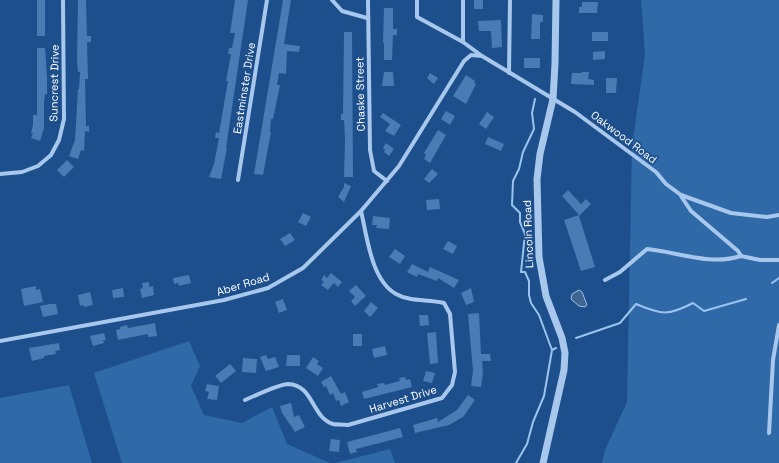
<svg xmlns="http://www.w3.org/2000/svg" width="779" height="463" font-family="'Space Grotesk',sans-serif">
	<rect width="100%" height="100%" fill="#1c4f8b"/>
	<!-- green -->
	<path fill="#2f69a8" d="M641 0H779V463H602L605 450 627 402 632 147 645 54Z
		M189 341 200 366 191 386 204 415 242 423 272 407 287 444 330 463H122L94 373Z
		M69 385 92 463H0V398Z
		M390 449 395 463H335Z"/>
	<!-- water -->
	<path fill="#406590" stroke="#9ac3ee" d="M579 290 582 292 587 305 585 307 579 306 571 299 572 294Z"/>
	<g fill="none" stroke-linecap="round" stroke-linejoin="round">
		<!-- stream -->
		<path stroke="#9ac3ee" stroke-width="2" d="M535 99 532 113 534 129 523 152 519 169 513 181 512 205 520 213V222L525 234 521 272H525L529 281V295L531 303 539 315 552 350
			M772 283 779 278
			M576 338 620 323 636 304C662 315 668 316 693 303L704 311 746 299
			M516 463 527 444 533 422 544 396 552 350 556 348"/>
	</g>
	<!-- building -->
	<path fill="#497bb4" d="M37 0H45V36H37Z
		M78 0H86L87 36H91V42H87L88 79H85L86 126H89V132L85 131 84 151 81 150 78 159 69 156 75 140 78 89H79L80 72H78L77 60Z
		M235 0H248L226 148H227L221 179 209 177 214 164 219 138H215L216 132 219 133 228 81H226L231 54H228L229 48H232L235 33H230Z
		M283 0H291L284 44 300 46 299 52 287 51 286 74 279 73 277 85H280L273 119H271L270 132H271L263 175 254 174Z
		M474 0H483V9H474Z
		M582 2H598L597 13H579V7H582Z
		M384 8H393V29H397V35H393L392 60H384V43H383Z
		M532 14 543 15V22H540V39H531Z
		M501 20 502 47 492 48 491 31H479L478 21Z
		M344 32H352L353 177H344L345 139 344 120H341V114H343Z
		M592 32H608V41H592Z
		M37 48H45L47 78V94H45L44 102V128L40 141 31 138 33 133H31L33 125V115H37Z
		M605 51V59L593 60V52Z
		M524 58H540V68H524Z
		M384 72H393L394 86H382Z
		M582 72H589L588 79 594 80V85L571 84 572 73H582Z
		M430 73 438 78 434 84 427 78Z
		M466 75 475 81 474 83 476 84 466 104 453 96Z
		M606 78H617L616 93H606Z
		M446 111 455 116 450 125 441 119Z
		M487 112 494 117 486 129 479 124Z
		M383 113 401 125 394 136 385 131 390 124 380 117Z
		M438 130 446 135 430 163 424 159 426 155 424 153Z
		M488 137 504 144 501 151 485 144Z
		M386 143 394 149 389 156 384 152 385 150 383 148Z
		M67 160 74 167 64 177 57 170Z
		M432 169 438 174 429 183 424 179Z
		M344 183 351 186 344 202 338 197 344 187Z
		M568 190 581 204 586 199 591 204 579 216 595 267 581 271 564 220 579 215 562 196Z
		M439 199 440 209 427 210 426 200Z
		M303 213 311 217 306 226 298 222Z
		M373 216 390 218 389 229 376 228 377 225H372Z
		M290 233 295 240 285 246 280 239Z
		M448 241 457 246 453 254 443 249Z
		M395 249 405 256 400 264 389 257Z
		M412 264 428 272 430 267 459 280 454 288 438 278 437 281 418 274 417 277 407 272Z
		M331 273 342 282 338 287 334 283 328 290 321 285 324 282 321 280 324 275 327 278Z
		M189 275 191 283 179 286 178 283 174 284 173 278Z
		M149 282V287L153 286 154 295 142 298 140 289 143 288 142 283Z
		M356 285 366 296 355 306 351 301 355 297 349 291Z
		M36 286V290L40 289 43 302 24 306 21 289Z
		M123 288 124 297 113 298 112 290Z
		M471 288 474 302 466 305 461 293Z
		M90 292 93 305 84 307 83 305 80 306 78 295Z
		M283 299 287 310 279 313 275 302Z
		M371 302 378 308 370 317 364 311Z
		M50 304H56L58 314 43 317 40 306Z
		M479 313 481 354H490L491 361H482L483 372 481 387 471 386 473 371 468 314Z
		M419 315H428L429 325 420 326Z
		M155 323 157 336 148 337V334L118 340 116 330 120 329V327L127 325 128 328Z
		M436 332 438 363 430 364 427 333Z
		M104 333 106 340H103L104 343 93 346 90 336Z
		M353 334H362V346H353Z
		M59 343 60 350 55 351 56 354 44 356V358L32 361 29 348Z
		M385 346 387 355 374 358 372 349Z
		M266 355 268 359 275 357 279 367 266 371 260 357Z
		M287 355H300V366H286Z
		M313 357 319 361 317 364 323 368 318 376 306 368Z
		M243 358 257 359 256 373 242 372Z
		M230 364 236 371 221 383 215 376Z
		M426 371 435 373 432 383 423 381Z
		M331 376 341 394 345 392 349 402 341 406 339 400 336 401 333 393 330 395 326 386 324 387 321 382Z
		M405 377 406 380 410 379 412 387 364 399 362 392 378 387 377 384 384 383 385 385 400 381 399 378Z
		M207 384 219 386 217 400 207 399 209 392 205 391Z
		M468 395 475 400 463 417 449 425 415 433 413 425 437 418 438 422 457 410Z
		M291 403 294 417 299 415 305 427 295 432 282 413 280 406Z
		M400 428 403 437 356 449 357 452 350 454 347 442Z
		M331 439 340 440 339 452 329 451Z"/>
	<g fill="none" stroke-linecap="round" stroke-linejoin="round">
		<!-- minor -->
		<path stroke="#a7c8ec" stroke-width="4" d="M332 0 342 11 367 18
			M368 0 370 150 374 171 387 181
			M417 0V17L463 42 482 56 575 112 656 172 666 184 681 195 731 213 767 217 779 215
			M463 42V0
			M509 73 510 0
			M0 174 22 172 38 166 51 155 59 140 64 119 63 0
			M238 180 267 0
			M681 196 691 211 738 251 741 256 760 260H779
			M605 280 620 272 647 249C678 252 710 266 741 256
			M0 341 224 300 268 288 303 268 361 211 399 166 464 61 471 55 482 56
			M245 400C254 396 280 384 288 384 314 385 311 417 333 424 337 425 343 424 348 425L442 398 452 385 455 372 450 314 444 303C428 299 410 302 396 294 371 280 367 236 361 211
			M769 433 773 360 779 325"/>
		<!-- tertiary -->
		<path stroke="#a7c8ec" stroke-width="7" d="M543 463 564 370 565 353 562 338 546 296 539 257 537 179 540 154 553 99 555 64 556 0"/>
	</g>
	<g text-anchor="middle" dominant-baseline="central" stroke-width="3.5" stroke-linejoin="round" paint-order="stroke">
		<!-- street labels -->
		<g font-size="11" fill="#fff" stroke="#1c4f8b">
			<text transform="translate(54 83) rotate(-89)">Suncrest Drive</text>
			<text transform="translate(244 88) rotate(-81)">Eastminster Drive</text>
			<text transform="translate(360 94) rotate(-91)">Chaske Street</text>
			<text transform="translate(624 137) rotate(37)">Oakwood Road</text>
			<text transform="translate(528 234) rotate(-92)">Lincoln Road</text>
			<text transform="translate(243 284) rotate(-17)">Aber Road</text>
			<text transform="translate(403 399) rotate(-17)">Harvest Drive</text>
		</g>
	</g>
</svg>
